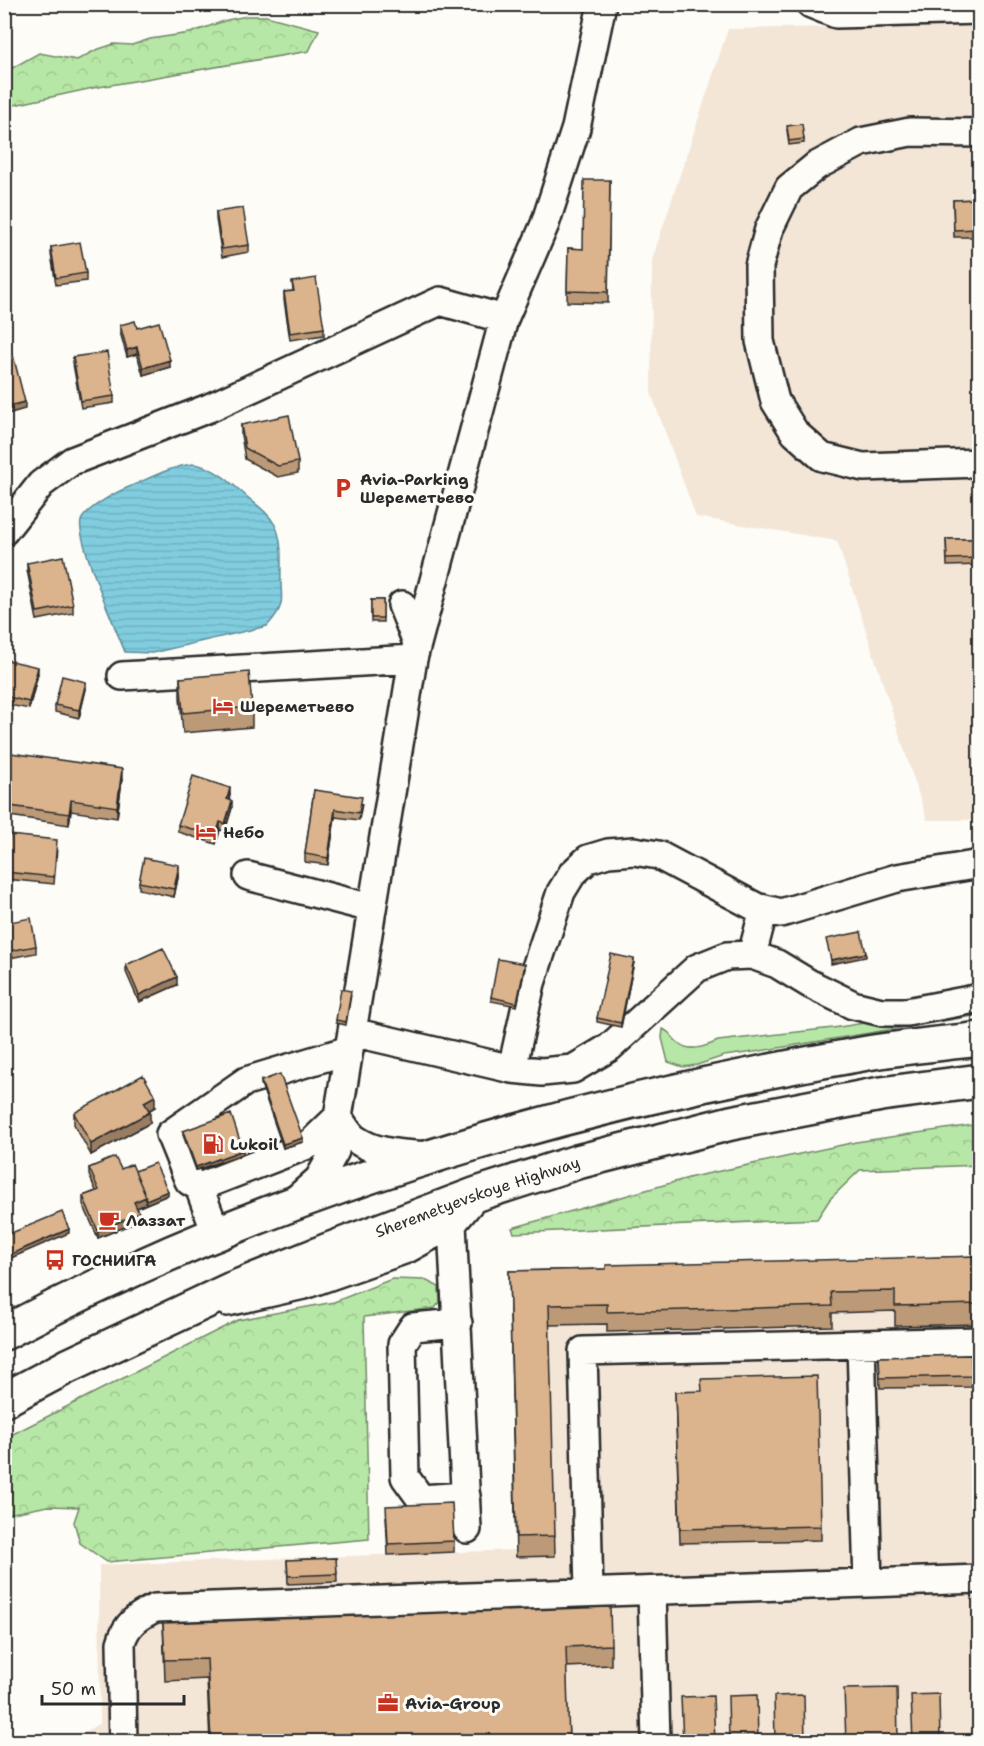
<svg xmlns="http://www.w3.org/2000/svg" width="984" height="1746" font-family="'Shantell Sans',sans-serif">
	<defs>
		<pattern id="forest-crowns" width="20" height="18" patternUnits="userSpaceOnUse" patternTransform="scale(1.5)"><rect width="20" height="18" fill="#b7e7a6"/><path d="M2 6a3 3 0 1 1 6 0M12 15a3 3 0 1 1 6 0" fill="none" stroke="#9ec68f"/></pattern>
		<pattern id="water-rules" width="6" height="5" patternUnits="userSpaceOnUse" patternTransform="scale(1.5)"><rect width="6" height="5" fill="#80cddf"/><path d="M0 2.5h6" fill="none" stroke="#6fb0c0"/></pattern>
	</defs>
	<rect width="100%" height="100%" fill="#fdfcf7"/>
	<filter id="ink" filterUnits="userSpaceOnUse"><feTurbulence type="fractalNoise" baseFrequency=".0167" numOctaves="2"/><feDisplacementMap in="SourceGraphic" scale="12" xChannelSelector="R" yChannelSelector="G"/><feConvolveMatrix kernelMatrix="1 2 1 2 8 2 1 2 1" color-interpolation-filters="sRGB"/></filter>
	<g filter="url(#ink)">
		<!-- built -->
		<path fill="#f3e6d7" d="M979 24V820H927L837 541 696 517 651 393 652 260 728 29Z
			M979 1276V1741L68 1742 100 1723 99 1565 516 1550 509 1291Z"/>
		<!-- grass -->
		<path fill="#b7e7a6" stroke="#718968" stroke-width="1.5" d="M979 1005V1015L754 1052 724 1056 697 1065 683 1067 668 1062 662 1038 663 1029C670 1032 671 1036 677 1042 689 1053 705 1047 718 1041L833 1028Z"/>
		<!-- forest -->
		<path fill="url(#forest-crowns)" stroke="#718968" stroke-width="1.5" d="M247 16H266L319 30 309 51 93 88 5 107V72L39 53 77 60 96 50 114 44 132 45 150 39 190 33 227 20Z
			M979 1124V1165L860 1170 830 1199 817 1219 514 1233 512 1228 692 1177 856 1142Z
			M392 1279 425 1280 439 1287 440 1302 435 1308 364 1317 369 1539 107 1562 80 1543 74 1522 79 1507 48 1506 8 1514 5 1512V1438L238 1320 334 1302Z"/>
		<!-- water -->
		<path fill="url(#water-rules)" stroke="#5e8c97" stroke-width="1.5" d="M194 464C216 468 229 481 245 495 256 505 267 511 275 525 284 543 280 565 281 584 281 592 283 600 280 607 278 614 272 620 267 626L152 653 125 652C116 629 76 539 81 521 85 509 116 492 129 487 150 478 171 466 194 464Z"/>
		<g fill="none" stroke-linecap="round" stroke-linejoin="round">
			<!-- minor casing -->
			<g stroke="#2b2b2b" stroke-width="32">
				<path id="minor" d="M811 4 836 14 980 10
					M980 133 910 132 861 142 816 166 789 188 769 229 759 266 760 341 775 401 795 433 822 457 863 467 980 463
					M4 531 41 484 72 461 209 408 440 301 504 319
					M402 605 417 643
					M122 676 413 659
					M248 876 371 908
					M752 955 764 909
					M352 1032 512 1069 531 983 561 892 572 874 588 859 608 853 634 851 658 855 756 907 781 913 897 878 980 864
					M512 1069 542 1072 573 1069 610 1047 697 968 727 956 752 955 777 964 810 984 853 1005 882 1012H907L980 998
					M338 1117C343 1124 348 1134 355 1139 376 1154 403 1154 428 1156
					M199 1187 189 1181 170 1134 246 1081 349 1050
					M293 1202 319 1179 335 1151 338 1117 413 659 504 319 545 224 576 128 602 4
					M452 1224 467 1529
					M216 1233 199 1187 310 1144 338 1117
					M227 1302 304 1285 407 1249 452 1224 477 1194
					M458 1323 413 1327 402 1344 405 1477 421 1499 466 1496
					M861 1344 868 1583
					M652 1591 656 1742
					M589 1592 583 1351 980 1341
					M123 1742 121 1643C126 1624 138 1616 155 1608L980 1579"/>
			</g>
			<!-- major casing -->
			<g stroke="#2b2b2b" stroke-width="38">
				<g id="major">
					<path d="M4 1333C271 1191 565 1105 862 1054 901 1047 940 1044 980 1039"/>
					<path id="s1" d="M4 1400 68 1366 232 1289 326 1251 477 1194 577 1162 731 1123 881 1094 980 1081"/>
				</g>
			</g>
			<!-- minor -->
			<use href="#minor" stroke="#fdfcf7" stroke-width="27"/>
			<!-- major -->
			<use href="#major" stroke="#fdfcf7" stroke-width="33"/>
		</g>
		<!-- wall -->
		<path fill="#bc9a78" stroke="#2b2b2b" stroke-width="1.5" d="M787 130 804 139V143L789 145Z
			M610 180 608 303 567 302 568 248 583 249Z
			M980 199V237H954L953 200Z
			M216 212 249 245V252L222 257 216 219Z
			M51 247 86 273V281L56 285 51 254Z
			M292 282 324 328V335L290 340 284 300V292L293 291Z
			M120 325 137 328 170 367 143 375 137 354 127 357 120 332Z
			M73 357 114 396V403L81 408 73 364Z
			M241 425 298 462V473L278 477 245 459 241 435Z
			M946 539H980V565L947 566Z
			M27 563 73 605V613L37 620 27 570Z
			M371 600H383V622H371Z
			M4 672 38 674 29 709 4 704Z
			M180 678 252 707V727L183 733 180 698Z
			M86 689 79 718 55 712V705Z
			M4 752 122 780 117 818 71 811 69 825 10 816 11 803 4 802Z
			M314 790 362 804 359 820 335 817 328 865 305 862V854Z
			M230 795 229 800 232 808 225 831 220 830 216 844 178 832V825Z
			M57 848 54 884 5 879V872Z
			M179 873 174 897 139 889V882Z
			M4 923 36 946V953L4 959Z
			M634 962 621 1027 597 1022V1018Z
			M126 965 177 985 139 1002 126 972Z
			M525 968 517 1006 491 1001V997Z
			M351 995 346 1025 336 1023V1020Z
			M261 1081 303 1142 283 1148 261 1084Z
			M155 1107 149 1111 150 1123 91 1155 74 1124V1113Z
			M183 1131 243 1154 196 1170 183 1135Z
			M89 1168 121 1169 135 1171 168 1195 137 1208 139 1221 98 1238 83 1204V1196L96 1191 89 1175Z
			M980 1256V1324L895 1326V1311L832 1313V1326L607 1332V1324L549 1325 555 1556 516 1557 509 1271 606 1269Z
			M971 1355 972 1387 880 1388 879 1357Z
			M675 1392 821 1526V1540L680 1543Z
			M386 1517 454 1541V1552L388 1555Z
			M336 1558 337 1582 288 1584 287 1560Z
			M163 1623 611 1645V1665L566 1667 569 1742H210L207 1679 165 1681Z"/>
		<!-- shaded-wall -->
		<path fill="#997d62" stroke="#2b2b2b" stroke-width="1.5" d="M137 347V354L127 357V350Z
			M170 360V367L143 375V368Z
			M25 402V409L4 415V407Z
			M38 667V674L29 709V702Z
			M86 682V689L79 718V710Z
			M122 769V780L117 818V807Z
			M230 788V795L227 807V799Z
			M71 800V811L69 825V814Z
			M232 801V808L225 831V824Z
			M335 809V817L328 865V858Z
			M220 822V830L216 844V836Z
			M179 865V873L174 897V889Z
			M866 953V957L831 964V960Z
			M634 959V962L621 1027V1023Z
			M525 964V968L517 1006V1003Z
			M177 977V985L139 1002V995Z
			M155 1096V1107L144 1113V1102Z
			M150 1112V1123L91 1155V1144Z
			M303 1138V1142L283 1148V1144Z
			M243 1150V1154L196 1170V1167Z
			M168 1191V1195L146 1204V1200Z
			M146 1197V1204L134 1209V1202Z
			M139 1213V1221L98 1238V1231Z
			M69 1229V1233L4 1261V1257Z
			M8 1627V1638L4 1641V1631Z"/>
		<!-- building -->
		<path fill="#dbb38c" stroke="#2b2b2b" stroke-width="1.5" d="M802 124 804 139 789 141 787 126Z
			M584 180H610L608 292 567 291 568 248 583 249Z
			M980 199V229L954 230 953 200Z
			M243 208 249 245 222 249 216 212Z
			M80 242 86 273 56 278 51 247Z
			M316 278 324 328 290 333 284 292 294 291 292 282Z
			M135 321 137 328 159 322 170 360 143 368 137 347 127 350 120 325Z
			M107 352 114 396 81 401 73 357Z
			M13 355 25 402 4 407V356L5 357Z
			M289 415 298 462 278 466 245 448 241 425Z
			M946 539H980V558L947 559Z
			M63 556 73 605 37 612 27 563Z
			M371 600H383V618H371Z
			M7 660 38 667 29 702 4 696V672Z
			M249 672 252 707 183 713 180 678Z
			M62 676 86 682 79 710 55 705Z
			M4 752 122 769 117 807 71 800 69 814 10 806 12 792 4 791Z
			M193 776 230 788 227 799 232 801 225 824 220 822 216 836 178 825Z
			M314 790 362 797 359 813 335 809 328 858 305 854Z
			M9 835 57 840 54 877 5 872Z
			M144 858 179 865 174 889 139 882Z
			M31 918 36 946 4 952V923Z
			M861 932 866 953 831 960 826 939Z
			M163 948 177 977 139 995 126 965Z
			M611 954 634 959 621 1023 597 1018Z
			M498 959 525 964 517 1003 491 997Z
			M341 989 351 991 346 1022 336 1020Z
			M280 1074 303 1138 283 1144 261 1081Z
			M143 1075 155 1096 144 1102 150 1112 91 1144 74 1113Z
			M231 1114 243 1150 196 1167 183 1131Z
			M115 1157 121 1169 132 1164 146 1197 134 1202 139 1213 98 1231 83 1196 99 1190 89 1168Z
			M155 1163 168 1191 146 1200V1197L135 1171Z
			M62 1212 69 1229 4 1257V1236Z
			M980 1256V1304L895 1306V1291L831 1292 832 1306 607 1312V1304L549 1305 555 1536 516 1537 509 1271 606 1269V1265Z
			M971 1355 972 1376 880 1378 879 1357Z
			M817 1376 821 1526 680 1529 675 1392 702 1391 701 1379Z
			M452 1503 454 1541 388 1544 386 1506Z
			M336 1558 337 1574 288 1576 287 1560Z
			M610 1607 611 1645 566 1647 569 1742H211L207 1659 165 1660 163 1623Z
			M4 1624 8 1627 4 1631Z
			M897 1688 898 1742H846L844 1689Z
			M975 1693H980V1742H976Z
			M939 1694 940 1742H913L911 1695Z
			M757 1695 758 1742H729L728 1696Z
			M804 1695 805 1742H775L774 1696Z
			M713 1696 715 1742H683L681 1697Z"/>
	</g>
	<!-- icons -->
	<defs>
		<g id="parking-bare" transform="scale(1.62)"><path d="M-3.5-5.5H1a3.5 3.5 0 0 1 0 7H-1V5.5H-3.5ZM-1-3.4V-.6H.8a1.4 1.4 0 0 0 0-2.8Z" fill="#c8321e" stroke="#fdfcf7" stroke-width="2.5" paint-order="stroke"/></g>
		<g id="hotel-bare" transform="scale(1.62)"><path d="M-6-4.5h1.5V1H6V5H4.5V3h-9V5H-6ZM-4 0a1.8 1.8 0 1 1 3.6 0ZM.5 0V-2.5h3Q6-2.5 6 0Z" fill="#c8321e" stroke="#fdfcf7" stroke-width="2.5" paint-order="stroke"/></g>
		<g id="fuel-bare" transform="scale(1.62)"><path d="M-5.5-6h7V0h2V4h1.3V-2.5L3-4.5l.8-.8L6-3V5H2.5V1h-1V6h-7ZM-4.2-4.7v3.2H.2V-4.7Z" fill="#c8321e" stroke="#fdfcf7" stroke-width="2.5" paint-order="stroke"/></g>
		<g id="cafe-bare" transform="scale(1.62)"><path d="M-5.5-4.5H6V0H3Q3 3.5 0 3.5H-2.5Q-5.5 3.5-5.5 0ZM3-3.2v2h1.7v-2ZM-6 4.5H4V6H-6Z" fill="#c8321e" stroke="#fdfcf7" stroke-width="2.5" paint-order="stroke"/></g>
		<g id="bus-bare" transform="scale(1.62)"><path d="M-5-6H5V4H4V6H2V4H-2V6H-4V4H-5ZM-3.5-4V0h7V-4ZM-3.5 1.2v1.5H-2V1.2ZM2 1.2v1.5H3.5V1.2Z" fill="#c8321e" stroke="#fdfcf7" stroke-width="2.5" paint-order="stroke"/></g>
		<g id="office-bare" transform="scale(1.62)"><path d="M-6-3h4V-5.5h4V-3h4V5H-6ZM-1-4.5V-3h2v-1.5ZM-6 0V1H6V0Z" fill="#c8321e" stroke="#fdfcf7" stroke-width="2.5" paint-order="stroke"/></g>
	</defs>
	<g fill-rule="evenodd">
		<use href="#parking-bare" x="343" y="488"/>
		<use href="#hotel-bare" x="223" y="706"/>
		<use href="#hotel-bare" x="206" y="832"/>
		<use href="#fuel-bare" x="213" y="1144"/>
		<use href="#cafe-bare" x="109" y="1220"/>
		<use href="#bus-bare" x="55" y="1260"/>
		<use href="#office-bare" x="388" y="1703"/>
	</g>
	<g text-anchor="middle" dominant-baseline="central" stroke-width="6" stroke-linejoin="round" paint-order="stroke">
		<!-- poi labels -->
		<g font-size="16" font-weight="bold" fill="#2b2b2b" stroke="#fdfcf7" text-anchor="start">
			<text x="360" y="479">Avia-Parking<tspan x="360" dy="18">Шереметьево</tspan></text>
			<text x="240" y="706">Шереметьево</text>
			<text x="223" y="832">Небо</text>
			<text x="230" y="1144">Lukoil</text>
			<text x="126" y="1220">Лаззат</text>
			<text x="72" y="1260">ГОСНИИГА</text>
			<text x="405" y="1703">Avia-Group</text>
		</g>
		<!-- street labels -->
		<g font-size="16" fill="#2b2b2b" stroke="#fdfcf7">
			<text stroke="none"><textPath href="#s1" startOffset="516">Sheremetyevskoye Highway</textPath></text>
		</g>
	</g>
	<!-- margin -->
	<rect width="984" height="1746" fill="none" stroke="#fdfcf7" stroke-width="24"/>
	<rect x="12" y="12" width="960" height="1722" fill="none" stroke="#2b2b2b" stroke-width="2" filter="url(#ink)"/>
	<!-- scale -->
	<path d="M42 1695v9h142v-9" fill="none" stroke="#2b2b2b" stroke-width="3"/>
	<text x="51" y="1695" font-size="18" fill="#2b2b2b" stroke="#fdfcf7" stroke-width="4.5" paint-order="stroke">50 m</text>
</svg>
